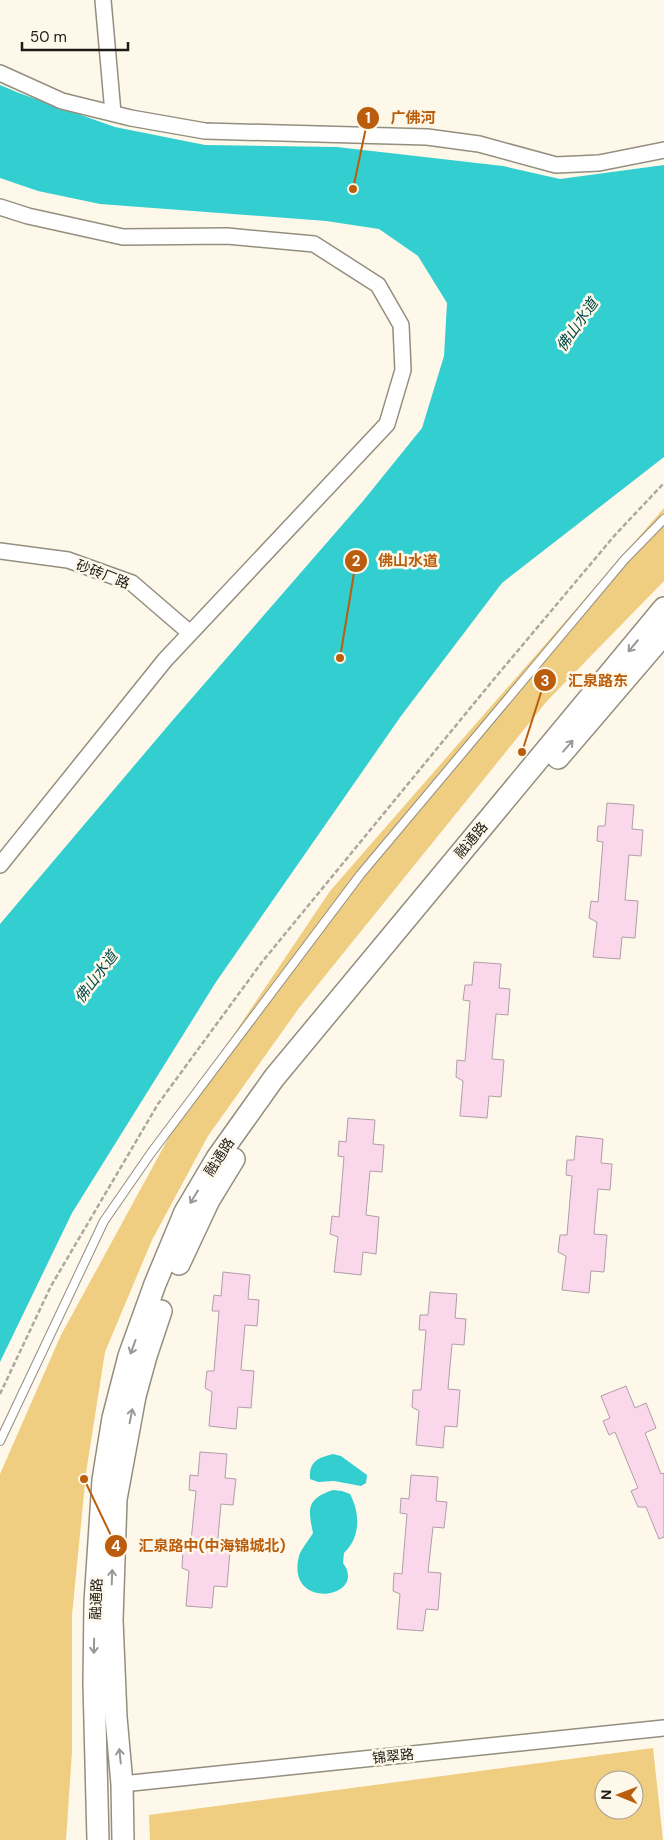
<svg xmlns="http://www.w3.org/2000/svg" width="664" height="1840" font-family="'DM Sans','Noto Sans SC',sans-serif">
	<rect width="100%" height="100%" fill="#fef8eb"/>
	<!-- green -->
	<path fill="#efcd81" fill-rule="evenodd" d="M664 508V581L547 701 299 1008 208 1136 152 1240 105 1352 86 1473 72 1615V1752L66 1840H0V1474L61 1335 187 1104 330 891Z
		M653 1748 663 1840H150L149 1815ZM604 1780H634V1810H604Z"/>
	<!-- water -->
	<path fill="#33cfd0" d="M0 85 19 93 115 127 205 145 337 147 503 166 560 179 664 165V457L502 583 401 716 216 982 72 1213 0 1362V924L172 721 363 501 422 428 444 356 447 303 418 256 379 229 326 221 100 204 38 191 0 178Z
		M333 1454 341 1456 367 1475 366 1483 361 1486 334 1481 318 1482 310 1479C309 1462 317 1458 333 1454Z
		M333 1490 342 1491 350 1494C360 1513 361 1537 344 1553L343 1563C369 1598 285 1612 299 1556 301 1549 309 1540 313 1533 308 1509 306 1499 333 1490Z"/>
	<!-- building -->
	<path fill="#fbd7ec" stroke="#af9fa9" d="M607 803 634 805 632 829 643 830 641 856 629 855 625 900 638 901 635 938 622 937 620 959 593 957 597 922 589 918 591 901 598 902 603 842 597 841 598 826H605Z
		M474 962 501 964 499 988 510 989 508 1015 496 1014 492 1059 504 1060 501 1097 489 1096 487 1118 460 1116 463 1081 456 1077 457 1060 465 1061 470 1001 463 1000 465 985H472Z
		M348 1118 375 1120 373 1144 384 1145 382 1172 370 1171 366 1215 379 1217 376 1254 363 1252 361 1275 334 1272 338 1237 330 1234 332 1216 339 1217 344 1157 338 1156 339 1141 346 1142Z
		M576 1136 603 1139 601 1163 612 1164 610 1190 598 1189 594 1234 607 1235 604 1272 591 1271 589 1293 562 1290 566 1256 558 1252 560 1235H567L572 1176 566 1175 567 1160H574Z
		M223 1272 250 1275 248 1299 259 1300 257 1326 245 1325 241 1370 254 1371 251 1408 238 1407 236 1429 209 1426 212 1392 205 1388 207 1371H214L219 1311H212L214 1295 221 1296Z
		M430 1292 457 1294 455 1318 466 1319 464 1345 452 1344 448 1389 460 1390 457 1427 445 1426 443 1448 416 1445 419 1411 412 1407 413 1390H421L426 1330H419L420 1315H428Z
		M626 1386 635 1408 646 1403 656 1428 645 1433 661 1474 664 1473V1537L659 1539 646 1507H638L631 1491 638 1488 615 1432 609 1435 603 1421 610 1418 601 1396Z
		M200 1452 227 1454 225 1478 236 1479 233 1505 221 1504 217 1549 230 1551 227 1587 214 1586 212 1608 186 1606 189 1571 182 1568 183 1550 190 1551 196 1491 189 1490 190 1475 198 1476Z
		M411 1475 438 1477 436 1501 447 1502 444 1528 433 1527 428 1572 441 1573 438 1610 426 1609 423 1631 397 1629 400 1594 393 1591 394 1573 402 1574 407 1514 400 1513 401 1498 409 1499Z"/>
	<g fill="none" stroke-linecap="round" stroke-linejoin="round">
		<!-- service casing -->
		<g stroke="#948e7f" stroke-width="10">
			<path id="service" d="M0 1441 104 1221 151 1153 360 875 625 559 664 519"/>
		</g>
		<!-- minor casing -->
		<g stroke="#948e7f" stroke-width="18">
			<path id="minor" d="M103 0 113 113
				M0 73 62 101 131 118 205 131 427 137 479 144 556 165 599 163 664 150
				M0 207 28 216 123 237 227 236 314 244 378 285 401 325 403 370 387 424 165 660 0 865
				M0 551 68 560 132 583 190 633
				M122 1784 664 1728"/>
		</g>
		<!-- secondary casing -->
		<g stroke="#948e7f" stroke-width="24">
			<path id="secondary" d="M558 758 664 634
				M179 1264 209 1200 234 1159
				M98 1840 94 1683 95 1603 103 1480 113 1418 129 1356 155 1284 185 1212 217 1158 274 1078 664 608
				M123 1840 122 1784 116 1717 112 1620 116 1499 135 1396 146 1356 161 1311"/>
		</g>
		<!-- path -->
		<path stroke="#ada89e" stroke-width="2.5" stroke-dasharray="5 2.5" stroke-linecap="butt" d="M0 1394 51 1286 158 1104 262 962 494 679 615 535 664 483"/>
		<!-- service -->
		<use href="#service" stroke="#fff" stroke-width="8"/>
		<!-- minor -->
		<use href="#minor" stroke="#fff" stroke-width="15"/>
		<!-- secondary -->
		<use href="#secondary" stroke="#fff" stroke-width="21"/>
	</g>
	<!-- one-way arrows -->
	<defs><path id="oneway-shaft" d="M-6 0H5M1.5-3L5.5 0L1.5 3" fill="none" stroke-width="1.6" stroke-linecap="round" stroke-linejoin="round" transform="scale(1.25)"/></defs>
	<g stroke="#9a9896">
		<use href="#oneway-shaft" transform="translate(633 646) rotate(130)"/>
		<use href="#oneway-shaft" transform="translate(568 746) rotate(-49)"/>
		<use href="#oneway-shaft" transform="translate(194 1197) rotate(121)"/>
		<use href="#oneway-shaft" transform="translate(133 1347) rotate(110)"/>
		<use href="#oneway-shaft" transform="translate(131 1416) rotate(-79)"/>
		<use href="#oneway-shaft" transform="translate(112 1577) rotate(-88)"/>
		<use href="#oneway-shaft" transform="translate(94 1646) rotate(91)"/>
		<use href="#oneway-shaft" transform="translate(120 1756) rotate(-96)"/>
	</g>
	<g text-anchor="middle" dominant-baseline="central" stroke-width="5" stroke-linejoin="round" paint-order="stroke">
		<!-- street labels -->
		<g font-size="14" fill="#1e1b16" stroke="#fef8eb">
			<text transform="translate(103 574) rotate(21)">砂砖厂路</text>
			<text transform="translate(471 840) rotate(-50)">融通路</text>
			<text transform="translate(219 1157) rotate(-57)">融通路</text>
			<text transform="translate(96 1599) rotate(-87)">融通路</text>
			<text transform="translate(393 1756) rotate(-6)">锦翠路</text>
		</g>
		<!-- water labels -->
		<g font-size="15" font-style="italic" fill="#004747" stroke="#fef8eb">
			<text transform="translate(577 325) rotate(-55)">佛山水道</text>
			<text transform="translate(96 977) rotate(-53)">佛山水道</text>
		</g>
	</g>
	<!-- callouts -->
	<path fill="none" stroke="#ba5d0c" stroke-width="2" d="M353 189L368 118M340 658L356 561M522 752L545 680M84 1479L116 1546"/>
	<g fill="#ba5d0c" stroke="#fef8eb" stroke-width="2">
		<circle cx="353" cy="189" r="5"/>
		<circle cx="340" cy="658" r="5"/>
		<circle cx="522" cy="752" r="5"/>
		<circle cx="84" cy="1479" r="5"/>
		<circle cx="368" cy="118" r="12"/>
		<circle cx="356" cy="561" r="12"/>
		<circle cx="545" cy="680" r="12"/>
		<circle cx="116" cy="1546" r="12"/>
	</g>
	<g font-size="15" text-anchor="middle" font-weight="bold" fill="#fff">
		<text x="368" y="123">1</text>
		<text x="356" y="566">2</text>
		<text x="545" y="686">3</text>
		<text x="116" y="1551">4</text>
	</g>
	<g font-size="15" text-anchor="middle" font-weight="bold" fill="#ba5d0c" stroke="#fef8eb" stroke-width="5" stroke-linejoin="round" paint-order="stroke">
		<text x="413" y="123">广佛河</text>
		<text x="408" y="566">佛山水道</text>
		<text x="598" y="686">汇泉路东</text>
		<text x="212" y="1551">汇泉路中(中海锦城北)</text>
	</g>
	<!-- north arrow -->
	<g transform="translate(619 1795) rotate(271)"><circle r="24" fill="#fef8eb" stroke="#a4a096"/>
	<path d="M0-4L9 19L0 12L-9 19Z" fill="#ba5d0c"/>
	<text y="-8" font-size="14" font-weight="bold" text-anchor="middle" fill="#1e1b16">N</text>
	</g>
	<!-- scale -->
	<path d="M22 42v8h106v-8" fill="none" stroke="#1e1b16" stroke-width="2.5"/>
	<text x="30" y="42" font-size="15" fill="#1e1b16" stroke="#fef8eb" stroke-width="4" paint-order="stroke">50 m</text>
</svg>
